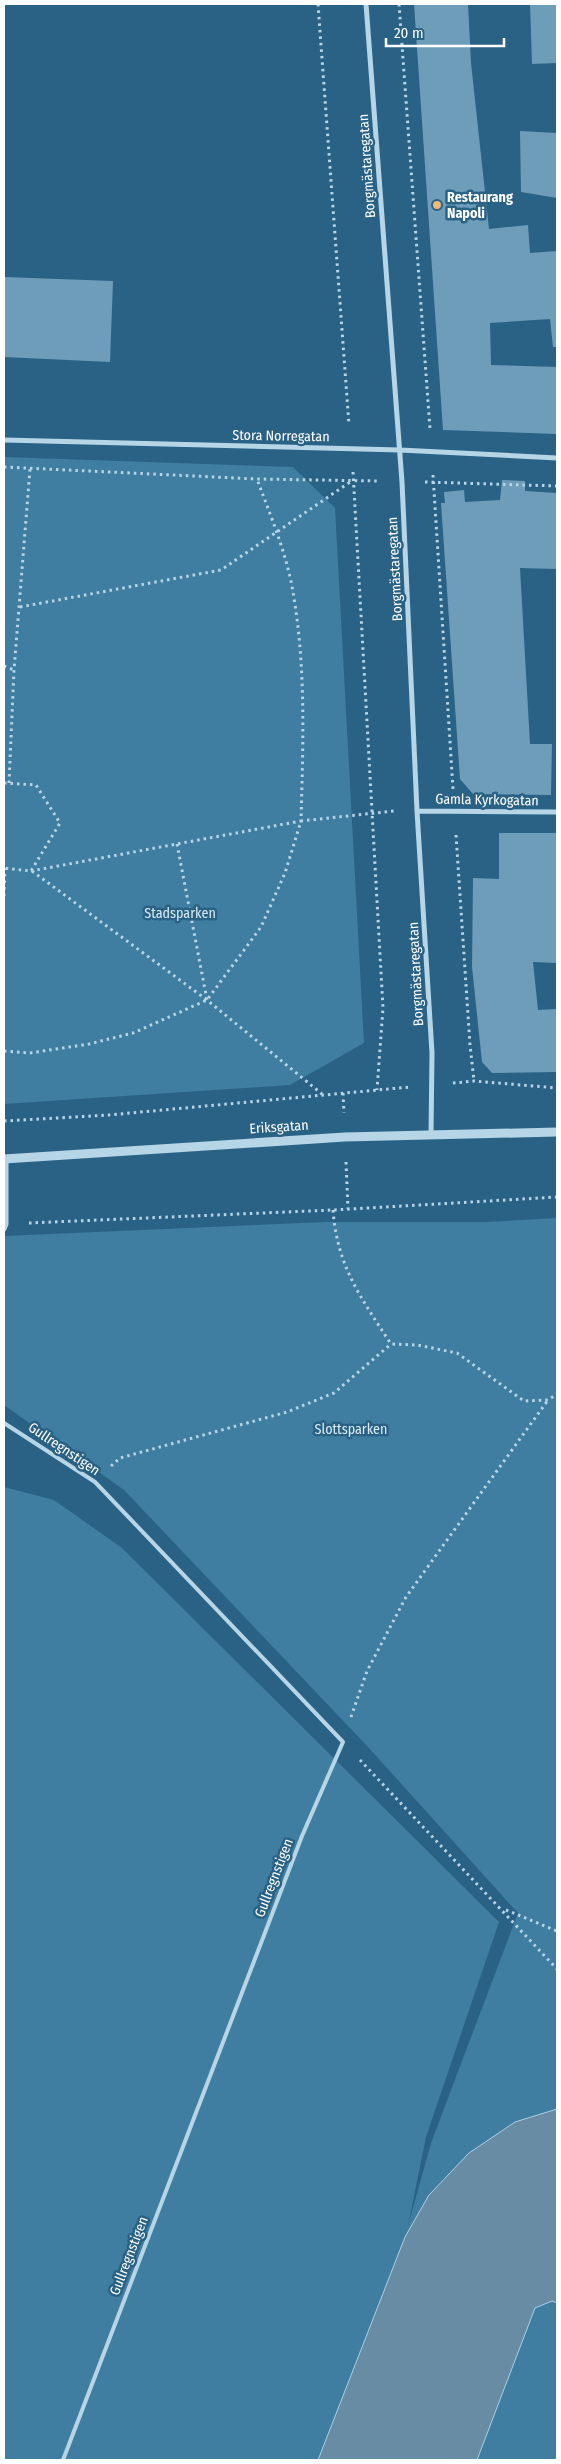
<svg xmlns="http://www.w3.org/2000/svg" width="561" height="2464" font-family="'Fira Sans Condensed',sans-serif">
	<rect width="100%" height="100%" fill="#2a6285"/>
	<!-- green -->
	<path fill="#3f7da1" d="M4 457 293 467 335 508 364 1043 290 1085 4 1104Z
		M557 1218V2109L515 2122 469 2153 405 2237 318 2460H4V1487L54 1500 122 1548 499 1922 426 2137 408 2226 431 2143 518 1913 368 1747 124 1490 4 1405V1236L325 1222H486Z
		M552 2301 557 2303V2460H477L535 2308Z"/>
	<!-- water -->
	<path fill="#688ca3" stroke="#aad1e7" d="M557 2109V2303L552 2301 535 2308 477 2460H318L405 2237 429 2195 469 2153 515 2122Z"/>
	<!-- building -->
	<path fill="#6e9db9" d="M414 4H468L471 63 489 229 528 225 530 253 557 251V347H553L550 319 490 323 491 365 557 367V434L443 430Z
		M530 4H557V63L532 64Z
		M520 131 557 133V198L521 192Z
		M4 277 113 281 110 362 4 357Z
		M502 480 525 481V491L557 493V569L520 568 530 744H552L551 795 473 794 460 779 441 503H445L444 492 464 490 465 502 500 500Z
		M499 833H557V963L533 962 538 1010 557 1009V1072L492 1073 482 1062 472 967 473 878 499 879Z"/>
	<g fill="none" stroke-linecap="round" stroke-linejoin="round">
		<!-- path -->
		<path stroke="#b6d5e7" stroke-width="3" stroke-dasharray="2.5 4" stroke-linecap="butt" d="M318 4 349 425
			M399 4 430 429
			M4 467 257 479 379 481
			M353 472 383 1008 377 1090
			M433 475 453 789
			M425 482 557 486
			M20 607 221 570 353 480
			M4 666 14 670
			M4 783 36 785 60 823 31 871 4 868
			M9 783 14 670 30 469
			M456 835 470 1045 474 1081
			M177 844 207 1000
			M31 871 301 821C303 746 306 672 294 598 288 557 271 517 257 479
			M32 871 207 1000 322 1094
			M4 896 5 868
			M4 1051 30 1053 89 1044 133 1033 207 1000 261 927 285 873 301 821 394 811
			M453 1083 474 1081 557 1088
			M343 1093 344 1113
			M4 1121 109 1115 410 1087
			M346 1162 348 1209
			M333 1210C337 1266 361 1298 391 1344L417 1345 457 1353 524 1401 548 1400 557 1394
			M29 1223 333 1210 557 1197
			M111 1466 120 1458 287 1412 334 1393 391 1344
			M351 1717 367 1671 406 1597 548 1400
			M360 1760 557 1969
			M506 1910 557 1931"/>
		<!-- service -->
		<path stroke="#b6d5e7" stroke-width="4" d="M4 1423 95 1482 343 1742 302 1836 63 2460"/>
		<!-- minor -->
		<path stroke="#b6d5e7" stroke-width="5" d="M366 4 402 482 417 811 432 1053 431 1135
			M4 440 400 450 557 458
			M417 811 557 812
			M4 1229 6 1224V1159"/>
		<!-- tertiary -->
		<path stroke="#b6d5e7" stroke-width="9" d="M4 1159 345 1137 557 1132"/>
	</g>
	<!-- markers -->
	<circle fill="#edb97d" stroke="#2a6285" stroke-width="2" cx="437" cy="205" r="5"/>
	<g text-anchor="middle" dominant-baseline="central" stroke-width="5" stroke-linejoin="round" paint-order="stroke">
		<!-- street labels -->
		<g font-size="14" fill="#fff" stroke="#2a6285">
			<text transform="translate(367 166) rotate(-94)">Borgmästaregatan</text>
			<text transform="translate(281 436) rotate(1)">Stora Norregatan</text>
			<text transform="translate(395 569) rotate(-93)">Borgmästaregatan</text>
			<text transform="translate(487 800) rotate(1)">Gamla Kyrkogatan</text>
			<text transform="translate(416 974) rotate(-93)">Borgmästaregatan</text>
			<text transform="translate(279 1127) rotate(-4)">Eriksgatan</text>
			<text transform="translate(64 1449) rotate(34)">Gullregnstigen</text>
			<text transform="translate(274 1878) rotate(-69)">Gullregnstigen</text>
			<text transform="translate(129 2256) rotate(-69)">Gullregnstigen</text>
		</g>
		<!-- poi labels -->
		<g font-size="14" font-weight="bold" fill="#fff" stroke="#2a6285" text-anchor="start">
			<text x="447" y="197">Restaurang<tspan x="447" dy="16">Napoli</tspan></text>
		</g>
		<!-- park labels -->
		<g font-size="14" fill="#d9ebf6" stroke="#2a6285">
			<text x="180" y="913">Stadsparken</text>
			<text x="351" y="1429">Slottsparken</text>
		</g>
	</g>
	<!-- border -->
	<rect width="561" height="2464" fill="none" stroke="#ffffff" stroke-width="10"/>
	<!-- scale -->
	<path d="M386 38v8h118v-8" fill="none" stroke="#ffffff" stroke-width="2.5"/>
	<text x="394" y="38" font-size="15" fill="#ffffff" stroke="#2a6285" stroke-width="4" paint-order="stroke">20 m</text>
</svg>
